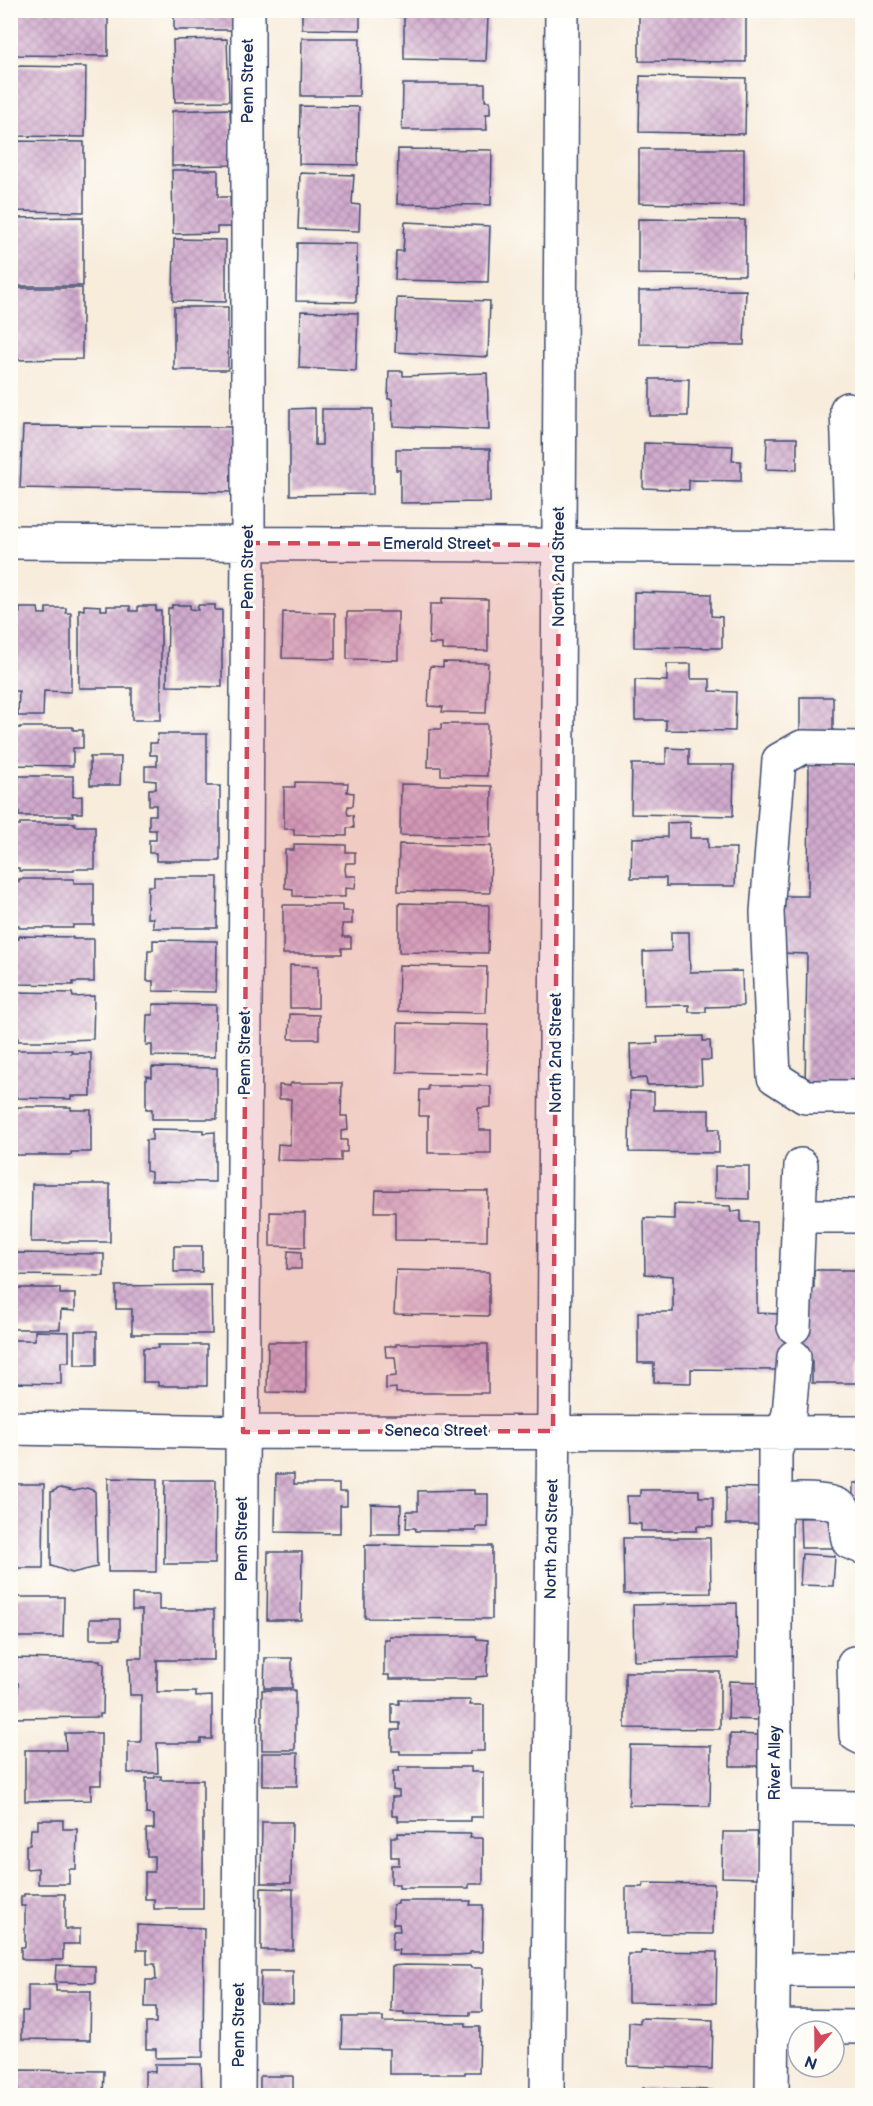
<svg xmlns="http://www.w3.org/2000/svg" width="873" height="2106" font-family="'Balsamiq Sans',sans-serif">
	<defs>
		<pattern id="building-cross-hatch" width="8" height="8" patternUnits="userSpaceOnUse" patternTransform="scale(1.5)"><rect width="8" height="8" fill="#d2abce"/><path d="M0 0l8 8M0 8l8-8" fill="none" stroke="#aa8caa"/></pattern>
	</defs>
	<rect width="100%" height="100%" fill="#fdfcf7"/>
	<filter id="ink" filterUnits="userSpaceOnUse"><feTurbulence type="fractalNoise" baseFrequency=".0167" numOctaves="2"/><feDisplacementMap in="SourceGraphic" scale="12" xChannelSelector="R" yChannelSelector="G"/><feConvolveMatrix kernelMatrix="1 2 1 2 8 2 1 2 1" color-interpolation-filters="sRGB"/></filter>
	<filter id="wash" filterUnits="userSpaceOnUse"><feTurbulence type="fractalNoise" baseFrequency=".008" numOctaves="4" result="noise"/><feDisplacementMap in="SourceGraphic" scale="24" xChannelSelector="R" yChannelSelector="G"/><feGaussianBlur stdDeviation="1.35" result="paint"/><feColorMatrix in="noise" values="0 0 0 0 0 0 0 0 0 0 0 0 0 0 0 0 0 1.4 0 .05"/><feComposite in="paint" operator="in"/></filter>
	<g filter="url(#wash)">
		<rect width="100%" height="100%" fill="#f8ecdb"/>
		<g id="blocks">
			<!-- building -->
			<path fill="url(#building-cross-hatch)" d="M11 10H108V56L10 55Z
				M174 10H233V30H174Z
				M302 10H360V30L302 29Z
				M374 10H400V17L374 15Z
				M639 10H746V62L639 61Z
				M404 14 488 16 486 61 404 59Z
				M302 38H360L359 96H301Z
				M227 39 229 101 175 102 173 40Z
				M13 66 86 67 85 137 13 136Z
				M640 76 746 78 745 134 639 132Z
				M403 84H485V101H490V114H486L487 130H402Z
				M300 106 359 107 358 165 299 164Z
				M230 109 232 165 172 166V111Z
				M12 141 84 142V212L12 211Z
				M398 149 492 150 491 205 397 204Z
				M639 149H744V206L639 203Z
				M172 170H218V197H230L231 227H217V233L173 234Z
				M300 173 354 175 352 203V204L360 205 359 231 298 229Z
				M83 217V286H11V218Z
				M638 219 745 220V275L638 274Z
				M405 222 490 226 488 282 395 280 396 251H403Z
				M174 239 226 240V302L173 301Z
				M297 243 357 244 356 302 296 301Z
				M857 247H862V281H857Z
				M10 288H82V359L10 360Z
				M746 290 744 345 639 344V291Z
				M397 298 490 301 488 357 395 352Z
				M174 307H228V370H174Z
				M301 311 358 313 356 371 299 368Z
				M389 371H403V376L487 373 489 430 393 426 392 399H388Z
				M650 379H689L688 416H650Z
				M315 408V445H322V409H373V494L290 495V409Z
				M23 426 234 427 232 492 20 488Z
				M767 438H797V470L766 469Z
				M644 443 733 446 732 461H741V481L689 480V490L643 488Z
				M396 449H490V502L400 503V470H396Z
				M634 592 711 594V616L722 617V648L634 647Z
				M442 598 488 599V651L442 650V644H429L430 604H442Z
				M84 605 101 606V610H107V606H130V611H138V606H156V611H161V720H132V688H79V609L84 610Z
				M172 605H190V609L198 610V605H215V610H222V687L167 686 168 608H172Z
				M20 608H38L39 614H46V608H66V613H71V692L44 691 43 716H18L19 691H10V617H13V613H20Z
				M283 612 335 613V659L282 658Z
				M347 612H398V660L347 659Z
				M443 662 488 663 486 713 442 712 443 707 428 706 430 666 443 667Z
				M667 664H691V679H710V691L736 692 735 731 666 730V720H635V680L667 681Z
				M800 697H833V734H800Z
				M441 724H487V776L441 775V767H428L429 729H441Z
				M20 727H73V730H83V748H73V766L10 765V728H20Z
				M158 734H207V786H220V861H156V853H149V840H156V830H149V815H156V805H149V789H156V781L145 780V766H157V755H150V743H157Z
				M666 748 689 749V765H734L733 816 631 814 632 764H666Z
				M90 757H121L120 785H90Z
				M809 764H861L862 1053H859V1088H805L807 954 781 953 783 896H808Z
				M19 776H73V797L82 796V813H72L73 816H18L19 813 10 812V778H19Z
				M295 782 348 783 347 792 354 793 353 806H348L347 811 348 815H353L354 828H347V836L294 835V829H284V787H295Z
				M401 784 492 786 491 837 400 835Z
				M690 822V838H708V848H736L735 886H666V878H631L632 838 667 837V823Z
				M20 823H75V826H95V869H74V871H19V868H10V826H20Z
				M294 844 346 845V852H355V863H346L345 869 346 876H356L355 889 345 888V897L293 896V889L285 888V850H294Z
				M399 844 491 846 490 893 398 891Z
				M154 877H218L217 928H153V918H147L148 886H154Z
				M19 879H74V883H94V925H73V928H19V925H10V882H19Z
				M399 903 489 905 488 953 399 952Z
				M283 905H342V911H352V924H342L343 937H351V948H342V954H283Z
				M671 932H689L690 972 742 971 743 1006 706 1007V1012H689V1005L644 1006 643 952 671 951Z
				M19 936 73 937V939H94V982H73V985L18 984V982H10V939H19Z
				M153 940 217 941 216 992 153 991V981H147L148 950H153Z
				M290 965 318 966V1008H290Z
				M399 965 487 967 486 1013 398 1011Z
				M18 992 72 993 73 997 94 996 93 1039 45 1041H18V1038H10V995H18Z
				M153 1004 216 1005 215 1057 152 1056V1045H146L147 1015H153Z
				M290 1014 319 1015V1039H289Z
				M398 1023 488 1025 487 1074 397 1072Z
				M703 1036V1041H710L711 1060H701L702 1084 647 1085 646 1078 631 1079 630 1044 658 1043 657 1037Z
				M16 1050H72L71 1053H91V1096H71V1099L17 1098 16 1095H10V1053H16Z
				M152 1067 217 1068V1119H152V1109H146V1076L152 1077Z
				M291 1083H342L341 1116H347L348 1130 341 1131V1140H347V1152H341V1161L277 1160 278 1144 290 1145V1137L291 1099H279V1085L290 1086Z
				M428 1086H491V1107L478 1108 479 1130H491V1153H428V1116H419L420 1090H428Z
				M630 1091 654 1092V1110H709V1129H719V1153L629 1152Z
				M17 1107H71V1110H91V1152H71V1155H16V1152H10V1110H17Z
				M152 1129 203 1130V1133L215 1132V1182L151 1181V1172L146 1171V1140H152Z
				M715 1166H749V1199L715 1198Z
				M32 1184H110V1242H31Z
				M376 1190 488 1191 487 1241 395 1240V1212H375Z
				M674 1204 730 1206 731 1212 741 1211V1222H757V1313L779 1314 810 1289H814V1270H858V1264H862V1362H858V1383H812V1361L808 1360 780 1370 691 1369V1383L654 1382V1363H638V1312H673V1276L645 1274 644 1218 674 1219Z
				M270 1212 305 1213V1247L270 1246Z
				M174 1246H202V1272H174Z
				M288 1251 301 1252V1269H287Z
				M10 1253 104 1254V1276L10 1275Z
				M396 1270 489 1272V1316L394 1314Z
				M211 1285 212 1334H132V1309H116V1286Z
				M10 1288H60V1294H75V1311L61 1310 60 1329H10Z
				M35 1331 69 1332V1362H61V1384L10 1383V1340H35Z
				M75 1331H97V1365H75Z
				M268 1342H306V1393L267 1392Z
				M396 1344H488V1393H396V1388L386 1389V1377L396 1376V1366L395 1357H386L385 1346H396Z
				M158 1345H207V1386H158V1382H143V1348H158Z
				M276 1474H294V1484H339V1492H347V1506H340V1533L275 1532Z
				M108 1478 157 1479 156 1572H108Z
				M165 1480H216L215 1564H164Z
				M853 1483H862V1528H853Z
				M10 1484H44L43 1568H10Z
				M726 1487 759 1488V1524H726Z
				M60 1488 74 1491 87 1488 95 1491 97 1567 72 1573 51 1566V1492Z
				M474 1490V1494H488V1527H476V1531H416L415 1528H406L407 1511H418V1491Z
				M640 1490H699V1497H713V1526H697V1531H641V1524L628 1523 627 1496H640Z
				M371 1504 401 1505 400 1534H371Z
				M833 1517V1548H801L800 1518Z
				M623 1538H710L711 1593 624 1594Z
				M365 1545 492 1546V1619L365 1618Z
				M268 1552H302L301 1620H267Z
				M802 1554 835 1556 833 1586 800 1585Z
				M132 1594H159V1610H214V1660H157V1692H196V1697L212 1696V1739H201V1743H157L158 1773H128V1742H141V1695H130L129 1658H142V1610H132Z
				M10 1597H64L63 1637H10Z
				M737 1603 738 1658 634 1661 633 1605Z
				M90 1619H120V1639H90Z
				M389 1636H476L477 1639 488 1640 487 1676 476 1677V1679H389V1675H384V1639H389Z
				M10 1658 100 1660V1663H104L103 1714H100V1717L10 1718V1692H18V1683H10Z
				M265 1658H292V1688H264Z
				M625 1672H720V1729L625 1728Z
				M729 1681 760 1682 759 1720 728 1719Z
				M262 1690H295V1750H262Z
				M399 1700H471L470 1705H484V1751H470V1754H400V1751H392V1730H400V1723H392V1704H399Z
				M65 1733H101V1785H91V1800L25 1801V1750H66Z
				M730 1734 761 1735 760 1766H730Z
				M630 1745 711 1746 710 1806 629 1805Z
				M262 1753H298L297 1786H262Z
				M399 1767H471V1772H483V1817H470V1821H398V1816H392V1797H399V1791L393 1790V1771H399Z
				M155 1776H161V1780H203V1909H154V1899H145V1872H154V1856H147L146 1829H154V1815L146 1814V1778H155Z
				M38 1820H63V1829H77L76 1869H69V1884H38V1868L26 1869V1845H30L31 1829H38Z
				M262 1822H292L291 1883H261Z
				M723 1832H759L758 1878 722 1877Z
				M398 1833 471 1834 470 1838H483V1884H469V1888H399V1884H391V1865H399V1857H391V1837H398Z
				M643 1883 714 1884 713 1934 626 1933V1887H643Z
				M261 1888 293 1889V1950H261Z
				M24 1894H65V1929H80V1944H63V1960H24L21 1958V1947H25V1906H21V1896H24Z
				M398 1901H471L470 1905H483L482 1952H470V1954L459 1955H398L399 1950H392L393 1931H400L399 1924H393V1905L398 1904Z
				M137 1925 204 1928 203 2057 156 2058V2049H146V2023H156V2007H145L146 1980H156L155 1964H147V1950H137Z
				M641 1951 717 1952 716 2003 628 2002V1954H641Z
				M56 1965 95 1966V1983L55 1982Z
				M405 1965 470 1966 471 1968H483L482 2012H470V2015L404 2014V2012H391L392 1966Z
				M261 1971H293V2004L260 2003Z
				M28 1985H56V1991H91L90 2040 22 2039V2011H28Z
				M343 2017H383V2022L466 2023V2027H480L479 2072H465V2074H389V2049L342 2048Z
				M640 2018 713 2020 712 2069 628 2066 629 2022 640 2023Z
				M155 2064H201L202 2096H145V2071L155 2072Z
				M18 2070 104 2071 103 2096H18Z
				M260 2076H293V2096H260Z
				M642 2088 712 2090V2096H642Z
				M390 2093H475V2096H390Z"/>
		</g>
	</g>
	<g filter="url(#ink)">
		<use href="#blocks" fill-opacity="0" stroke="#3c4b71" stroke-width="1.5"/>
		<g fill="none" stroke-linecap="round" stroke-linejoin="round">
			<!-- minor casing -->
			<g stroke="#3c4b71" stroke-width="36">
				<path id="minor" d="M847 409 852 547
					M10 542 862 547
					M862 748 802 747 779 760 767 912 774 1077 805 1097H862
					M799 1216H862
					M794 1327 801 1165
					M10 1428 243 1432 862 1433
					M775 1501C790 1500 834 1497 844 1510 849 1517 844 1532 849 1542L862 1547
					M854 1663 856 1735 862 1738
					M775 1807 862 1808
					M773 1970H862
					M772 2026 862 2027
					M238 2096 248 543V10
					M772 2096 775 1807V1452L789 1414 794 1357"/>
			</g>
			<!-- major casing -->
			<g stroke="#3c4b71" stroke-width="36">
				<path id="major" d="M547 2096 554 1406 562 10"/>
			</g>
			<!-- minor -->
			<use href="#minor" stroke="#fff" stroke-width="33"/>
			<!-- major -->
			<use href="#major" stroke="#fff" stroke-width="33"/>
		</g>
	</g>
	<!-- marked area -->
	<path fill="#d1495b" fill-opacity="0.2" stroke="#d1495b" stroke-width="4.5" stroke-dasharray="12 8" stroke-linejoin="round" d="M248 543 559 545 553 1431 243 1432Z"/>
	<g text-anchor="middle" dominant-baseline="central" stroke-width="6" stroke-linejoin="round" paint-order="stroke">
		<!-- street labels -->
		<g font-size="16" fill="#1b2f5e" stroke="#fdfcf7">
			<text transform="translate(248 81) rotate(-90)">Penn Street</text>
			<text x="437" y="544">Emerald Street</text>
			<text transform="translate(248 567) rotate(-90)">Penn Street</text>
			<text transform="translate(559 567) rotate(-90)">North 2nd Street</text>
			<text transform="translate(245 1053) rotate(-90)">Penn Street</text>
			<text transform="translate(556 1053) rotate(-90)">North 2nd Street</text>
			<text x="436" y="1431">Seneca Street</text>
			<text transform="translate(242 1539) rotate(-90)">Penn Street</text>
			<text transform="translate(552 1539) rotate(-89)">North 2nd Street</text>
			<text transform="translate(775 1763) rotate(-90)">River Alley</text>
			<text transform="translate(239 2025) rotate(-90)">Penn Street</text>
		</g>
	</g>
	<!-- margin -->
	<rect width="873" height="2106" fill="none" stroke="#fdfcf7" stroke-width="36"/>
	<!-- north arrow -->
	<g transform="translate(816 2049) rotate(200)"><circle r="28" fill="#fdfcf7" stroke="#a3aaba" stroke-width="1.5"/>
	<path d="M0-4.5L10 22L0 15L-10 22Z" fill="#d1495b"/>
	<text y="-9" font-size="16" font-weight="bold" text-anchor="middle" fill="#1b2f5e">N</text>
	</g>
</svg>
